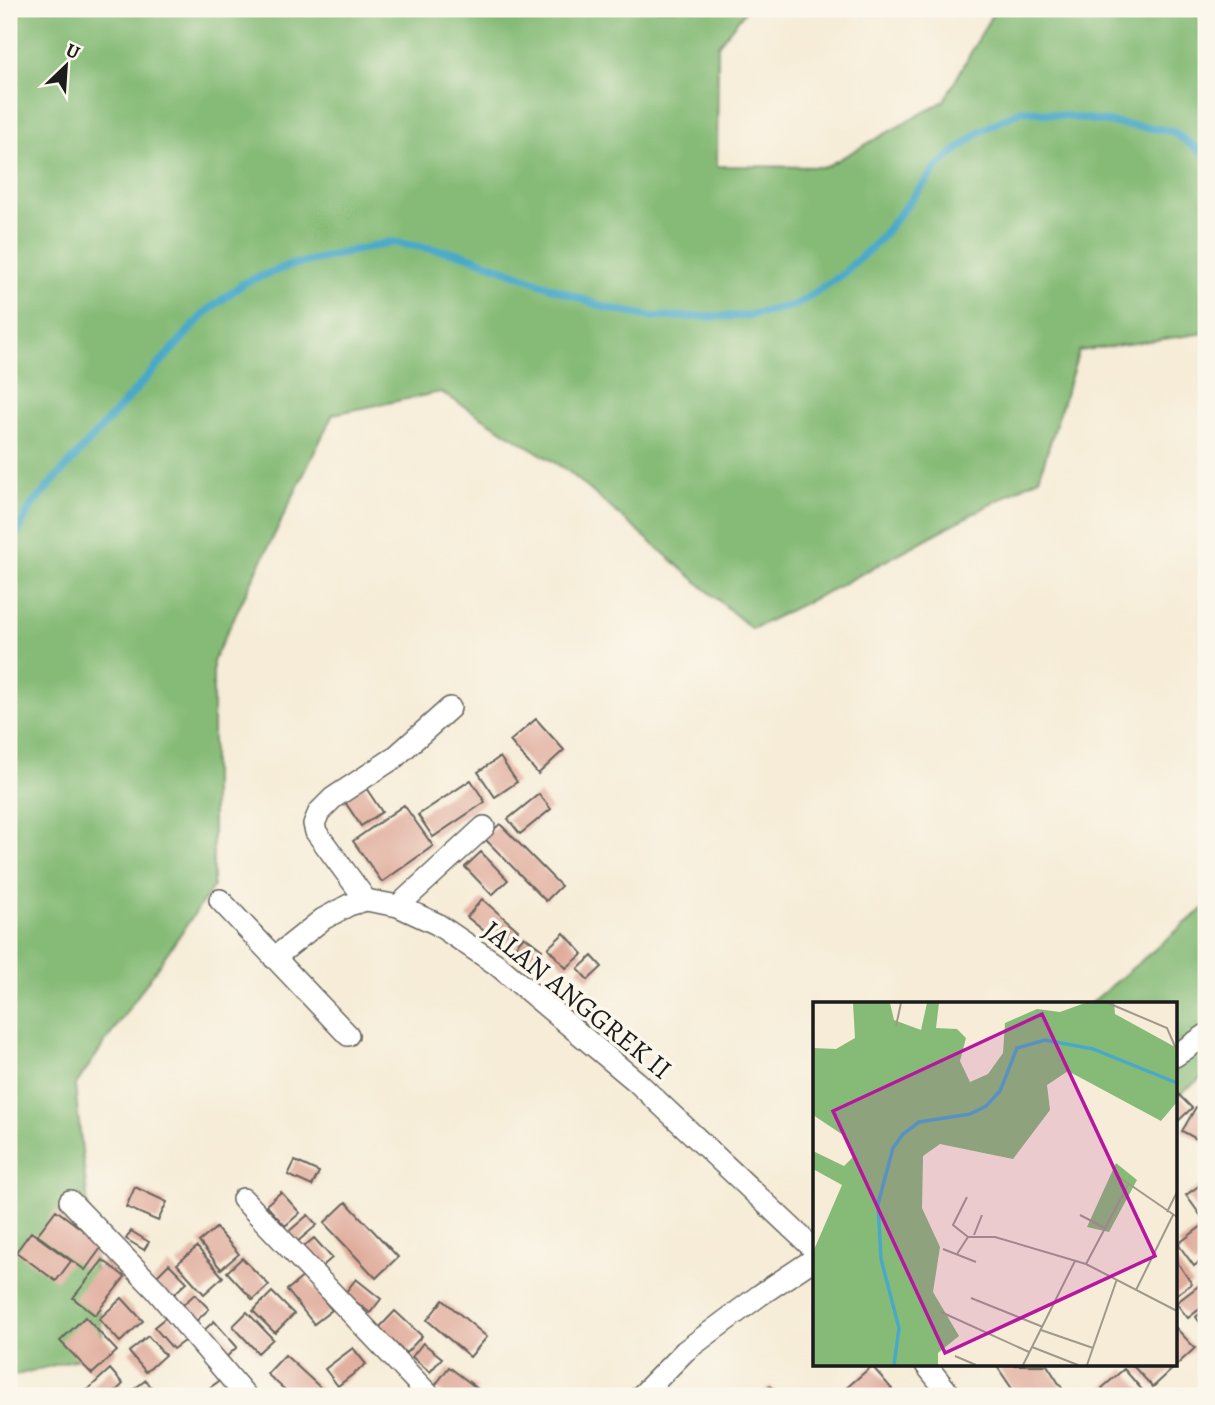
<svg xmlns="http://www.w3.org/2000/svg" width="1215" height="1405" font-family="Alegreya,serif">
	<rect width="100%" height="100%" fill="#fbf7ec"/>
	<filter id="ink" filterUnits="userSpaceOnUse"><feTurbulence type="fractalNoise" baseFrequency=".0143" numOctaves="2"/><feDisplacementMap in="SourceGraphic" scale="14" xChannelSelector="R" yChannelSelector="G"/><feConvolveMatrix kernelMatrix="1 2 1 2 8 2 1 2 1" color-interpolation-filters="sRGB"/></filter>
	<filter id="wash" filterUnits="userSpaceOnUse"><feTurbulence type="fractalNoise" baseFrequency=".00686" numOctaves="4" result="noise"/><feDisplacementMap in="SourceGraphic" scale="28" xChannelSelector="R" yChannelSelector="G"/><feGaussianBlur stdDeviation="1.57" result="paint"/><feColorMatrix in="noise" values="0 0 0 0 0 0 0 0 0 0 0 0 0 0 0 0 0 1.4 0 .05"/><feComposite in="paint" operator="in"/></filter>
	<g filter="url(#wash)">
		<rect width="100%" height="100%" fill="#f6ecd7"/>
		<!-- forest -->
		<path fill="#86bb77" stroke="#516c4a" stroke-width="2" d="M9 9H747L718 45 717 166 825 167 944 101 995 9H1206V333L1079 351 1039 478 837 587 752 629 568 471 441 392 333 414 213 661V887L75 1086 104 1352 9 1377Z
			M1206 906V1074L1175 1098V1004H1090Z"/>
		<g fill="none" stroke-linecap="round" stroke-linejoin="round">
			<!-- stream -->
			<path stroke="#49a9c8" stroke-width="8" d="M9 550 31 506 206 312 244 283 288 266 391 242 463 254 603 307 651 317 746 316 796 305 843 274 878 241 938 166 979 132 1022 110 1172 131 1206 155"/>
		</g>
		<g id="blocks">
			<!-- building -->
			<path fill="#e0ac9c" d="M536 719 564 750 538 774 510 741Z
				M500 757 517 782 495 797 478 772Z
				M471 780 485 802 433 837 418 815Z
				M364 785 382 812 361 826 343 799Z
				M539 794 551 809 520 834 508 819Z
				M404 805 433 846 382 882 353 841Z
				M500 824 561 886 546 901 484 838Z
				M481 852 508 880 492 895 465 867Z
				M482 899 518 930 504 947 467 917Z
				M564 933 583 954 566 968 548 948Z
				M524 936 542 950 528 966 511 952Z
				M592 956 602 967 588 980 578 969Z
				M1175 1091 1192 1108 1175 1124Z
				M1196 1107 1206 1112V1140L1204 1143 1182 1131Z
				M295 1161 319 1172 312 1186 288 1175Z
				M1206 1181V1217L1203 1219 1186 1195Z
				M135 1187 167 1202 158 1221 126 1207Z
				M281 1192 300 1213 285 1226 266 1205Z
				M346 1202 398 1257 376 1278 324 1223Z
				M56 1210 103 1245 85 1270 37 1235Z
				M308 1215 317 1225 297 1242 288 1232Z
				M1206 1223V1257L1194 1266 1178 1244Z
				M216 1228 239 1254 221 1269 199 1242Z
				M131 1231 149 1242 144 1250 126 1239Z
				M31 1232 71 1261 56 1281 16 1252Z
				M314 1238 332 1258 319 1269 301 1249Z
				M197 1247 223 1277 204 1294 177 1264Z
				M242 1258 269 1285 253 1300 227 1272Z
				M1175 1259 1192 1284 1175 1295Z
				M103 1260 125 1277 95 1315 73 1298Z
				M169 1264 187 1282 170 1298 152 1281Z
				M304 1276 332 1310 314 1324 287 1290Z
				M356 1279 381 1299 370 1313 345 1293Z
				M1205 1281 1206 1283V1304L1188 1318 1176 1303Z
				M272 1292 294 1314 275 1333 253 1311Z
				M195 1294 209 1309 190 1327 176 1311Z
				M122 1298 143 1321 120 1342 99 1319Z
				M443 1300 487 1337 470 1357 427 1320Z
				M1206 1309V1331L1196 1317Z
				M395 1311 422 1336 406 1353 378 1329Z
				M247 1312 273 1339 258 1353 233 1326Z
				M169 1315 188 1338 173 1349 154 1327Z
				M85 1317 117 1351 92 1374 60 1341Z
				M214 1321 237 1347 222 1361 199 1335Z
				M1175 1327 1195 1348 1153 1387 1132 1365H1175Z
				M148 1336 165 1355 146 1372 129 1352Z
				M423 1343 442 1358 430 1372 412 1357Z
				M353 1348 366 1364 338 1386 325 1369Z
				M285 1355 321 1388 313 1396H292L267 1374Z
				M996 1365H1047L1067 1396H1017Z
				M872 1366 892 1389 883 1396H837Z
				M449 1367 478 1389 472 1396H446L434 1387Z
				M110 1369 123 1384 111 1396H86L83 1394Z
				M1124 1369 1144 1392 1140 1396H1109L1102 1388Z
				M225 1377 238 1396H213L208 1389Z
				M146 1380 158 1396H125Z
				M770 1386 781 1396H760Z"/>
		</g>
	</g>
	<g filter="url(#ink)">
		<use href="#blocks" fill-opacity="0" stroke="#68655d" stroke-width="2"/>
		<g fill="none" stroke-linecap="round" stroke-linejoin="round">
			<!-- street casing -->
			<g stroke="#68655d" stroke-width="24">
				<path id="street" d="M220 900 348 1035
					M366 900 316 832 314 824 319 812 333 798 394 758 450 708
					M398 906 484 827
					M274 958 323 919 349 905 366 900 398 906 437 924 496 964 637 1082 814 1249
					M1175 1056 1206 1035
					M243 1199 430 1396
					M70 1201 156 1290 246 1396
					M926 1365 951 1396
					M641 1396 685 1351 760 1295 814 1259"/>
			</g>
			<!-- street -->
			<use href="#street" stroke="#fff" stroke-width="21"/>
		</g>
	</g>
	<g text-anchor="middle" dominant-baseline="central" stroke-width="7" stroke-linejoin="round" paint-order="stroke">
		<!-- street labels -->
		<g font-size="28" fill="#1c1c1c" stroke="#fbf7ec">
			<text transform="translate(577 1000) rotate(39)">JALAN ANGGREK II</text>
		</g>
	</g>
	<!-- overview -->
	<g transform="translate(813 1002)">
		<rect width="364" height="364" fill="#f6ecd7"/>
		<path d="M40 1H77L81 18 108 28 114 1H126L123 26 144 27 153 36 147 59 157 80 175 72 190 51 192 21 224 7 247 10 272 1H301L302 12 364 46V100L348 119 255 69 234 83 237 108 200 157 127 142 110 154 109 206 127 245 120 290 146 334 125 351V363H0V250L29 183 0 167V149L31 164 40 155 33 135 0 113V46L23 47 42 36ZM303 161 324 178 296 230 274 225Z" fill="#86bb77"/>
		<path fill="none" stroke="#49a9c8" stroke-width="3.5" d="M81 363 86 326 68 257 65 202 80 146 90 132 106 120 157 112 173 104 187 89 204 46 232 38 280 47 364 81"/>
		<path fill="none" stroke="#9f998c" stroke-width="2" d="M295 1 354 26 364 49M83 24 88 1M303 173 364 215M154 195 140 223 155 235M354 210 364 190M267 213 292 226M161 233 169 213M130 247 163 260M144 252 155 235H182L273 262 364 309M273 262 315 183M323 288 360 213M158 296 230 325M128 310 216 350M228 328 280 346M219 345 265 363M142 354 163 363M210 363 262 259M274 363 304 277"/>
		<path fill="#b5179e" fill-opacity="0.15" stroke="#b5179e" stroke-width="3.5" d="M229 12 342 254 132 351 20 109Z"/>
		<rect width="364" height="364" fill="none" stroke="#1c1c1c" stroke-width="3.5"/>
	</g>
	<!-- margin -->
	<rect width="1215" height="1405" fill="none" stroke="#fbf7ec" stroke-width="35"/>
	<!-- north arrow -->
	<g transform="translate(66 66) rotate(25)" stroke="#fbf7ec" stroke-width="5" paint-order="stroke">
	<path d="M0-5L12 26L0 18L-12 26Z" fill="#1c1c1c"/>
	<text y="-10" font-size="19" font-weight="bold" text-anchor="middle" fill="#1c1c1c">U</text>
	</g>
</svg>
